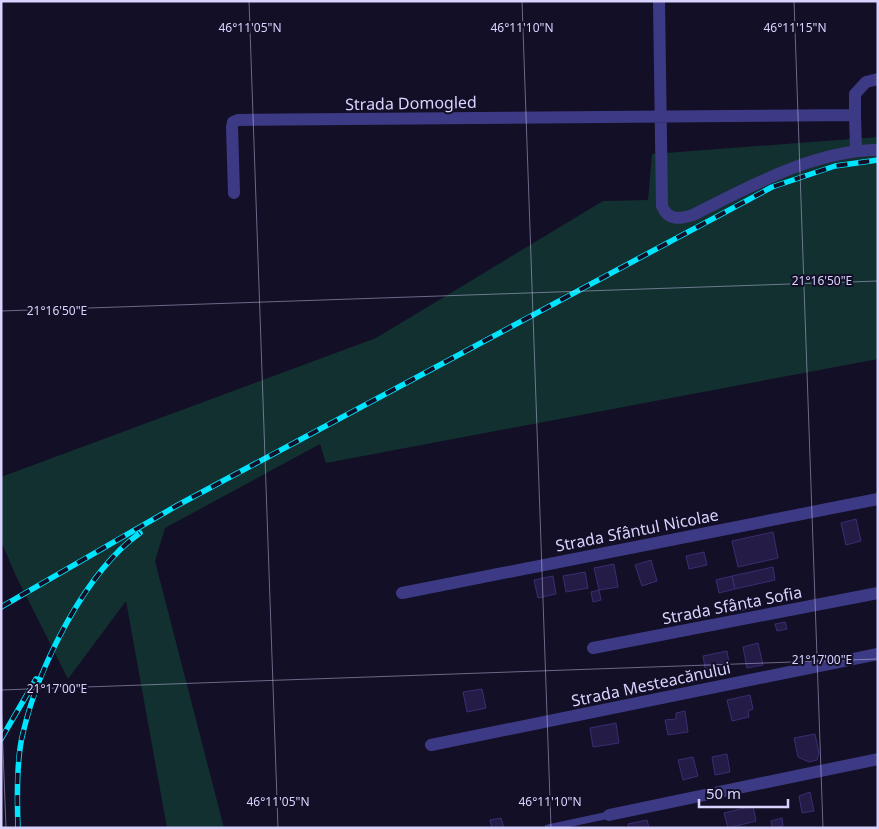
<svg xmlns="http://www.w3.org/2000/svg" width="879" height="829" font-family="'Noto Sans',sans-serif">
	<rect width="100%" height="100%" fill="#130f26"/>
	<!-- green -->
	<path fill="#12302f" d="M878 137V359L326 463 320 444 165 528 155 561 224 828H167L126 601 68 679 16 576 1 541V477L376 338 603 201 648 200 652 154Z"/>
	<!-- building -->
	<path fill="#241b47" stroke="#3b2d73" d="M856 519 861 541 846 545 841 523Z
		M773 532 778 558 738 567 732 541Z
		M704 552 707 565 689 569 686 556Z
		M651 560 657 581 642 586 635 565Z
		M614 564 618 587 599 590 594 568Z
		M773 567 775 580 735 589 732 576Z
		M585 572 588 588 566 592 563 576Z
		M553 576 556 594 538 598 534 580Z
		M732 576 735 589 719 593 716 580Z
		M599 590 601 600 593 602 591 592Z
		M753 599 755 608 740 611 739 602Z
		M785 622 787 629 777 631 775 624Z
		M758 643 763 665 747 668 743 647Z
		M727 651 730 668 706 673 703 656Z
		M482 689 486 708 467 712 463 692Z
		M750 695 753 709 748 711 749 717 732 721 727 700Z
		M685 711 688 732 668 735 665 720 676 719V713Z
		M616 723 619 743 593 747 590 728Z
		M815 734 819 753 817 760 809 762 798 757 794 738Z
		M727 754 730 772 715 775 712 757Z
		M693 757 698 776 683 780 678 760Z
		M810 792 814 811 802 813 799 796Z
		M753 806 756 821 728 828 724 813Z
		M501 818 504 828H492L490 820Z
		M782 818 783 826 772 828 771 821Z
		M647 820 649 828H629L628 824Z"/>
	<g fill="none" stroke-linecap="round" stroke-linejoin="round">
		<!-- lane -->
		<path stroke="#3d3a85" stroke-width="7" d="M548 828 609 815"/>
		<!-- street -->
		<path stroke="#3d3a85" stroke-width="12" d="M659 1 662 206C668 221 680 219 693 215 749 187 814 150 878 150
			M855 115 856 151
			M234 193 232 127 233 122 238 120 855 115V94L866 82 878 79
			M402 593 878 499
			M593 648 878 593
			M431 745 878 654
			M609 815 878 759"/>
		<!-- rail casing -->
		<g stroke="#00e5ff" stroke-width="5.5">
			<path id="rail" d="M1 607 178 505 772 187 835 166 878 160
				M1 739 36 679
				M18 828C17 800 16 759 23 733 38 668 85 572 140 533"/>
		</g>
		<!-- rail -->
		<use href="#rail" stroke="#130f26" stroke-width="4" stroke-dasharray="11" stroke-linecap="butt"/>
	</g>
	<!-- ticks -->
	<path fill="none" stroke="#d9d4ff" stroke-width="1" stroke-opacity="0.45" d="M249 1 278 828M522 1 551 828M794 1 823 828M1 311 878 281M1 690 878 659M1 698 6 828"/>
	<g text-anchor="middle" dominant-baseline="central" stroke-width="4" stroke-linejoin="round" paint-order="stroke">
		<!-- street labels -->
		<g font-size="16" fill="#d9d4ff" stroke="#130f26">
			<text transform="translate(411 103) rotate(-1)">Strada Domogled</text>
			<text transform="translate(637 530) rotate(-11)">Strada Sfântul Nicolae</text>
			<text transform="translate(732 605) rotate(-11)">Strada Sfânta Sofia</text>
			<text transform="translate(651 684) rotate(-12)">Strada Mesteacănului</text>
		</g>
	</g>
	<g font-size="12" text-anchor="middle" fill="#d9d4ff" stroke="#130f26" stroke-width="4" stroke-linejoin="round" paint-order="stroke">
		<text x="250" y="32">46°11'05"N</text>
		<text x="522" y="32">46°11'10"N</text>
		<text x="795" y="32">46°11'15"N</text>
		<text x="822" y="285">21°16'50"E</text>
		<text x="57" y="315">21°16'50"E</text>
		<text x="822" y="664">21°17'00"E</text>
		<text x="57" y="693">21°17'00"E</text>
		<text x="278" y="806">46°11'05"N</text>
		<text x="550" y="806">46°11'10"N</text>
	</g>
	<!-- border -->
	<rect width="879" height="829" fill="none" stroke="#d9d4ff" stroke-width="5"/>
	<!-- scale -->
	<path d="M699 799v8h89v-8" fill="none" stroke="#d9d4ff" stroke-width="2.5"/>
	<text x="706" y="799" font-size="15" fill="#d9d4ff" stroke="#130f26" stroke-width="4" paint-order="stroke">50 m</text>
</svg>
